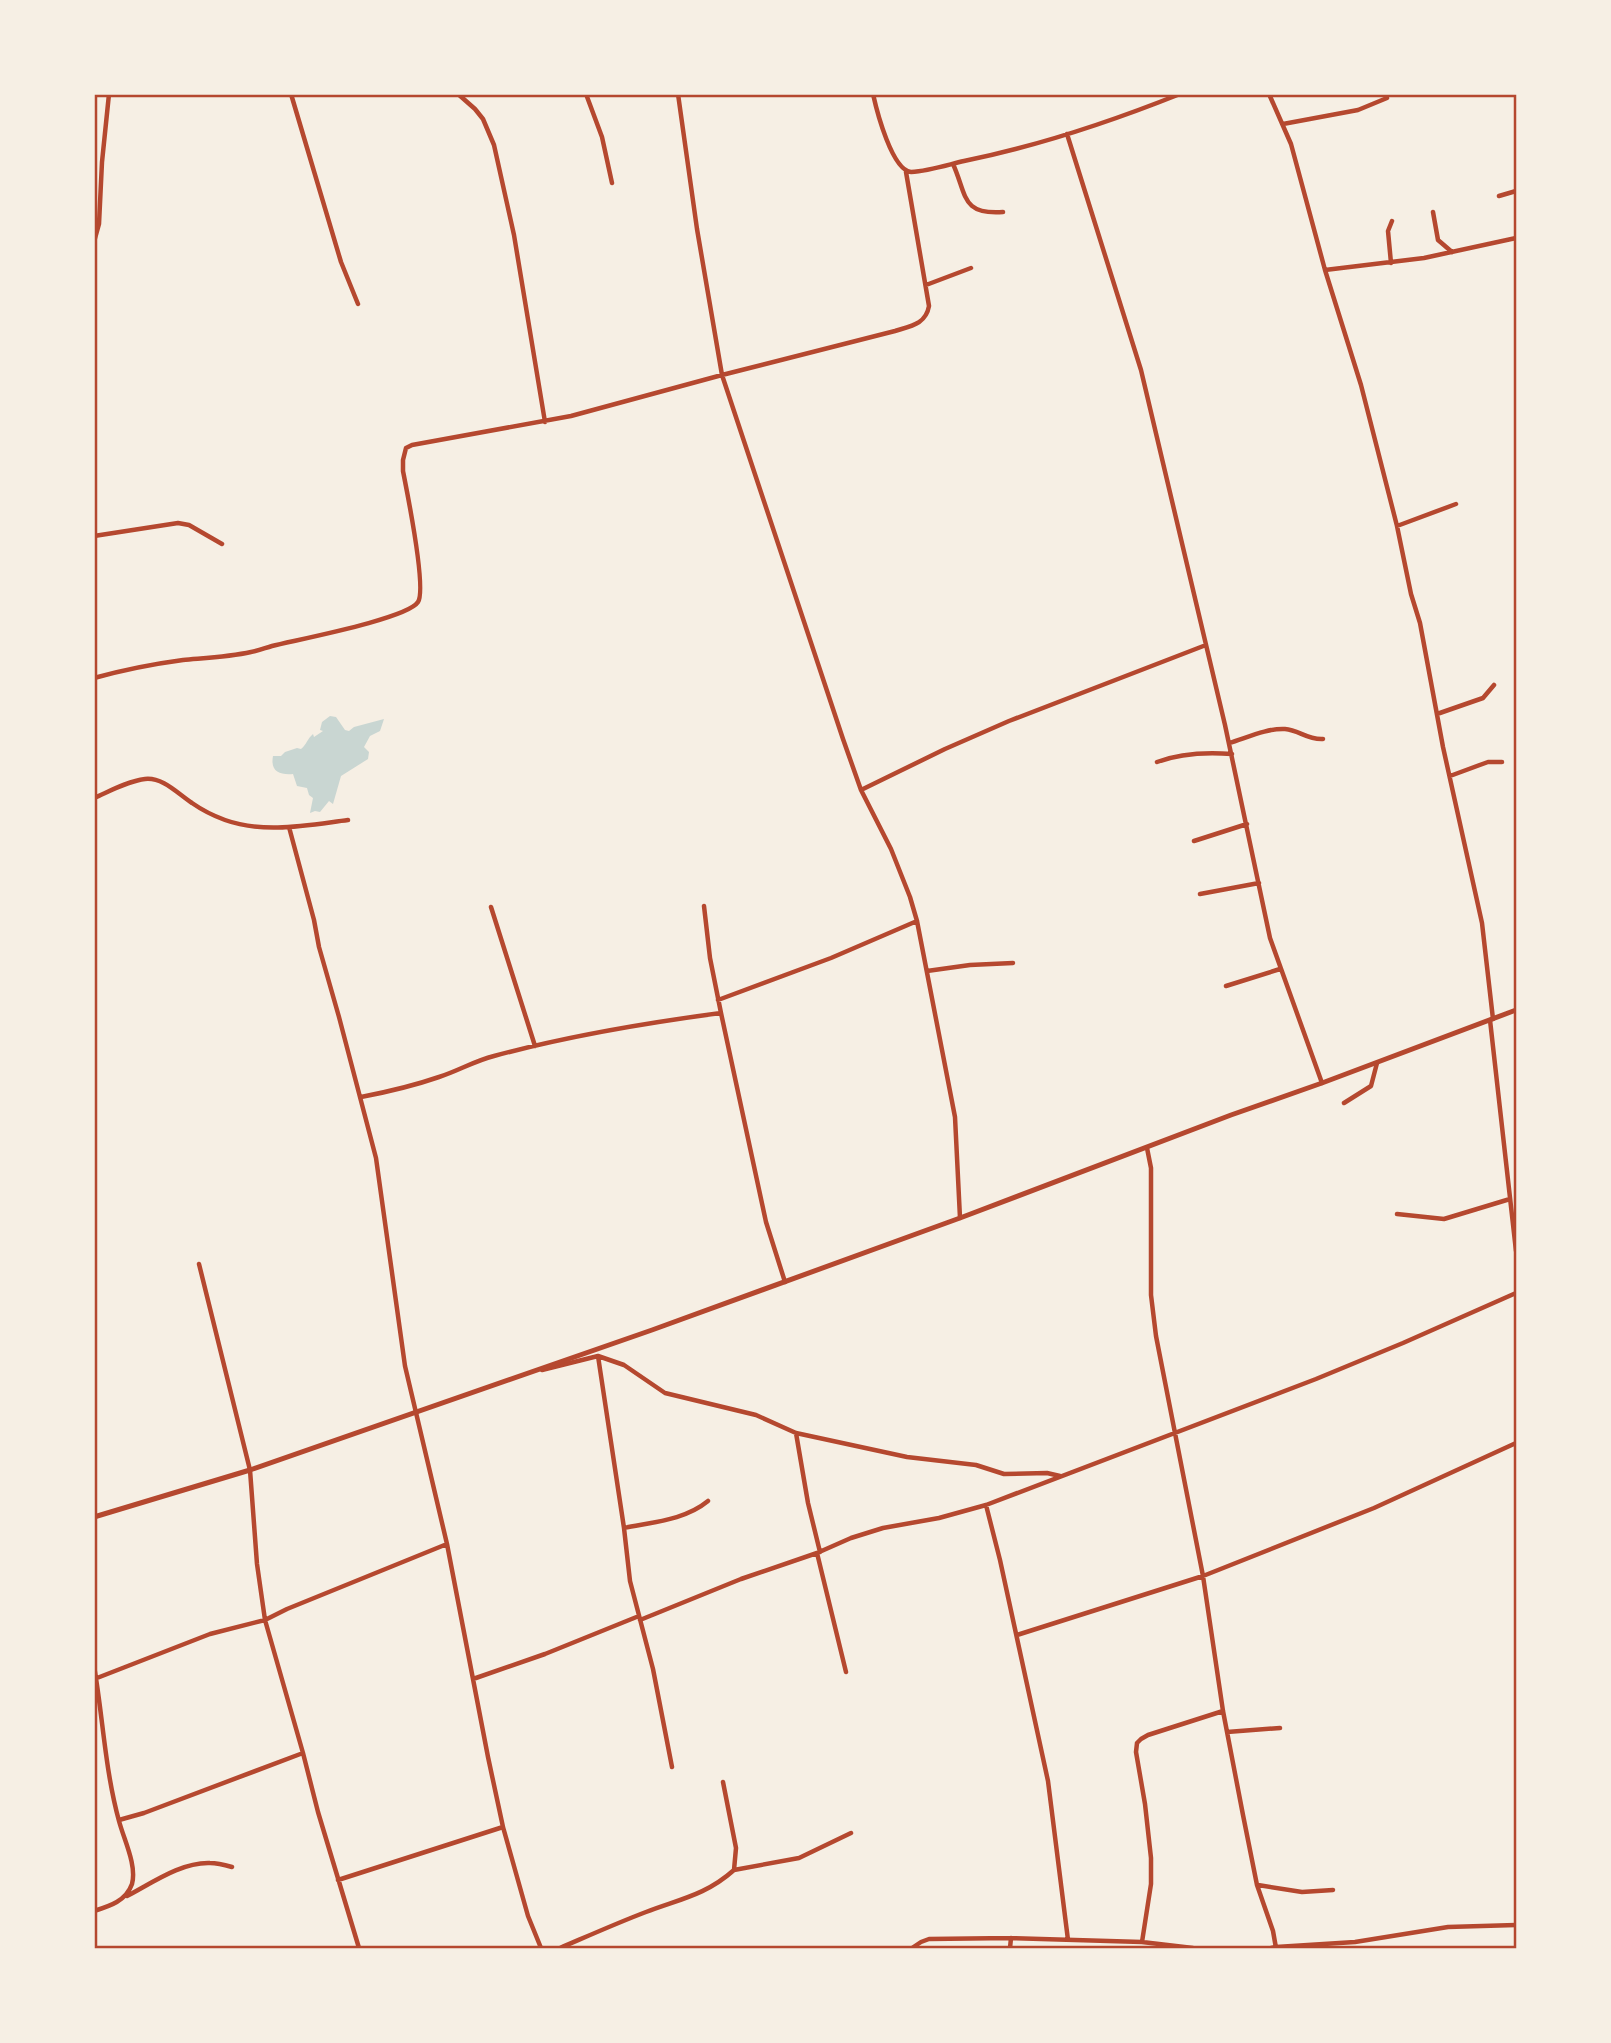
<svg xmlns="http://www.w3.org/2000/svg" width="1611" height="2043" font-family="'Nunito Sans',sans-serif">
	<rect width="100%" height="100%" fill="#f6efe4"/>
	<!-- water -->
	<path fill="#c9d6d2" d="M330 716 336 717 345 730 349 731 354 727 384 719 380 731 370 736 364 747 369 752 368 759 341 776 333 804 329 801 320 812 315 811 310 813 313 798 309 795 307 788 297 786 293 774C280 775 270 772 273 756H281L285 752 297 748 301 749C307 744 307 739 313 734L314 737 323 731 320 730 322 722Z"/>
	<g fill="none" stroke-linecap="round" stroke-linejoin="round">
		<!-- minor -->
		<path stroke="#b5482f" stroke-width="4.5" d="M291 94 341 262 358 304
			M458 94 475 109 483 119 494 145 514 235 545 422
			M586 94 602 137 612 183
			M678 94 697 229 722 375 843 739 861 790 891 849 910 897 917 921 955 1117 960 1218
			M873 94C877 112 892 170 911 172 929 171 947 165 964 161 1038 146 1110 122 1180 94
			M1269 94 1291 144 1325 270 1361 385 1397 526 1411 594 1420 623 1443 747 1482 923 1493 1019
			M1283 124 1358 110 1387 98
			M1067 134 1141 370 1225 725 1270 938 1322 1083
			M953 164C967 195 961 215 1003 212
			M1499 196 1516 191
			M1433 212 1438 240 1452 252
			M94 242 99 224 102 162 109 94
			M1391 263 1388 231 1392 221
			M1325 270 1424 258 1516 238
			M926 285 971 268
			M1397 526 1456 504
			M94 536 178 523 189 525 222 544
			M94 678C123 670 153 664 183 660 205 658 229 657 251 652 258 651 265 648 272 646 295 640 407 619 418 602 427 588 407 492 403 471V460L406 448 412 445 571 416 722 375 895 331C911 326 926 324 929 306L906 172
			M1437 714 1483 698 1494 685
			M1229 743C1246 738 1267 728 1285 729 1299 730 1307 740 1323 739
			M1157 762C1181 753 1206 752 1232 754
			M1450 776 1488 762H1502
			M861 790 945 749 1009 721 1206 645
			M94 798C110 791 128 781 145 779 163 777 178 794 192 803 202 810 214 816 225 820 264 834 308 825 348 820
			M289 827 314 920 319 947 339 1017 376 1158 405 1366 447 1544 488 1757 503 1827 528 1916 541 1948
			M1194 841 1247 824
			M1200 894 1259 883
			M704 906 710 958 721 1013 766 1222 785 1282
			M491 907 535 1046
			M927 971 970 965 1013 963
			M1226 986 1280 969
			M718 1000 831 958 917 921
			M1490 1020 1516 1251
			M361 1097C387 1092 413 1086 439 1077 458 1071 474 1061 494 1056 568 1036 645 1023 721 1013
			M1344 1103 1371 1086 1377 1063
			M1147 1148 1151 1168V1295L1156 1336 1203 1576 1223 1711 1243 1815 1257 1885 1273 1931 1276 1948
			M1397 1214 1444 1219 1510 1199
			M598 1356 624 1365 665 1393 756 1415 796 1433 907 1457 976 1465 1004 1474 1047 1473 1060 1476
			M542 1370 598 1356 624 1528 630 1581 653 1669 672 1767
			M796 1433 808 1503 820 1552
			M986 1505 1000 1560 1048 1781 1068 1940
			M624 1528C653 1522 685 1520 708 1501
			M817 1553 846 1672
			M640 1620 741 1579 817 1553 851 1538 883 1528 939 1518 986 1505 1316 1379 1403 1343 1516 1293
			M1017 1635 1203 1576 1374 1508 1516 1443
			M94 1666C103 1718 105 1770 119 1821 124 1840 137 1865 132 1884 126 1901 110 1906 94 1911
			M97 1678 210 1634 265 1620 257 1564 250 1470 199 1264
			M473 1679 545 1654 639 1616
			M1227 1732 1280 1728
			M119 1820 144 1813 303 1753
			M734 1870 799 1858 851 1833
			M338 1880 503 1827
			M1258 1885 1302 1892 1333 1890
			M127 1896C152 1883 181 1862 210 1863 217 1863 225 1865 232 1867
			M1142 1942 1151 1884V1858L1145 1804 1136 1752 1137 1743 1141 1739 1148 1735 1223 1711
			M359 1948 318 1812 303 1753 265 1620 287 1609 447 1544
			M560 1948C588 1936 617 1923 646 1912 680 1899 706 1895 734 1870L736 1848 723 1782
			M912 1948 921 1942 929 1939 1011 1938 1142 1942 1193 1948
			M1010 1948 1011 1938
			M1271 1948 1276 1947 1355 1942 1448 1927 1516 1925"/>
		<!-- tertiary -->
		<path stroke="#b5482f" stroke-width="5" d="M94 1517 250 1470 652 1330 960 1218 1231 1115 1322 1083 1516 1010"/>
	</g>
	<!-- border -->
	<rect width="1611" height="2043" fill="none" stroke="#f6efe4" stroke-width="192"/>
	<rect x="96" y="96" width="1419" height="1851" fill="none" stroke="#b5482f" stroke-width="2.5"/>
</svg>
